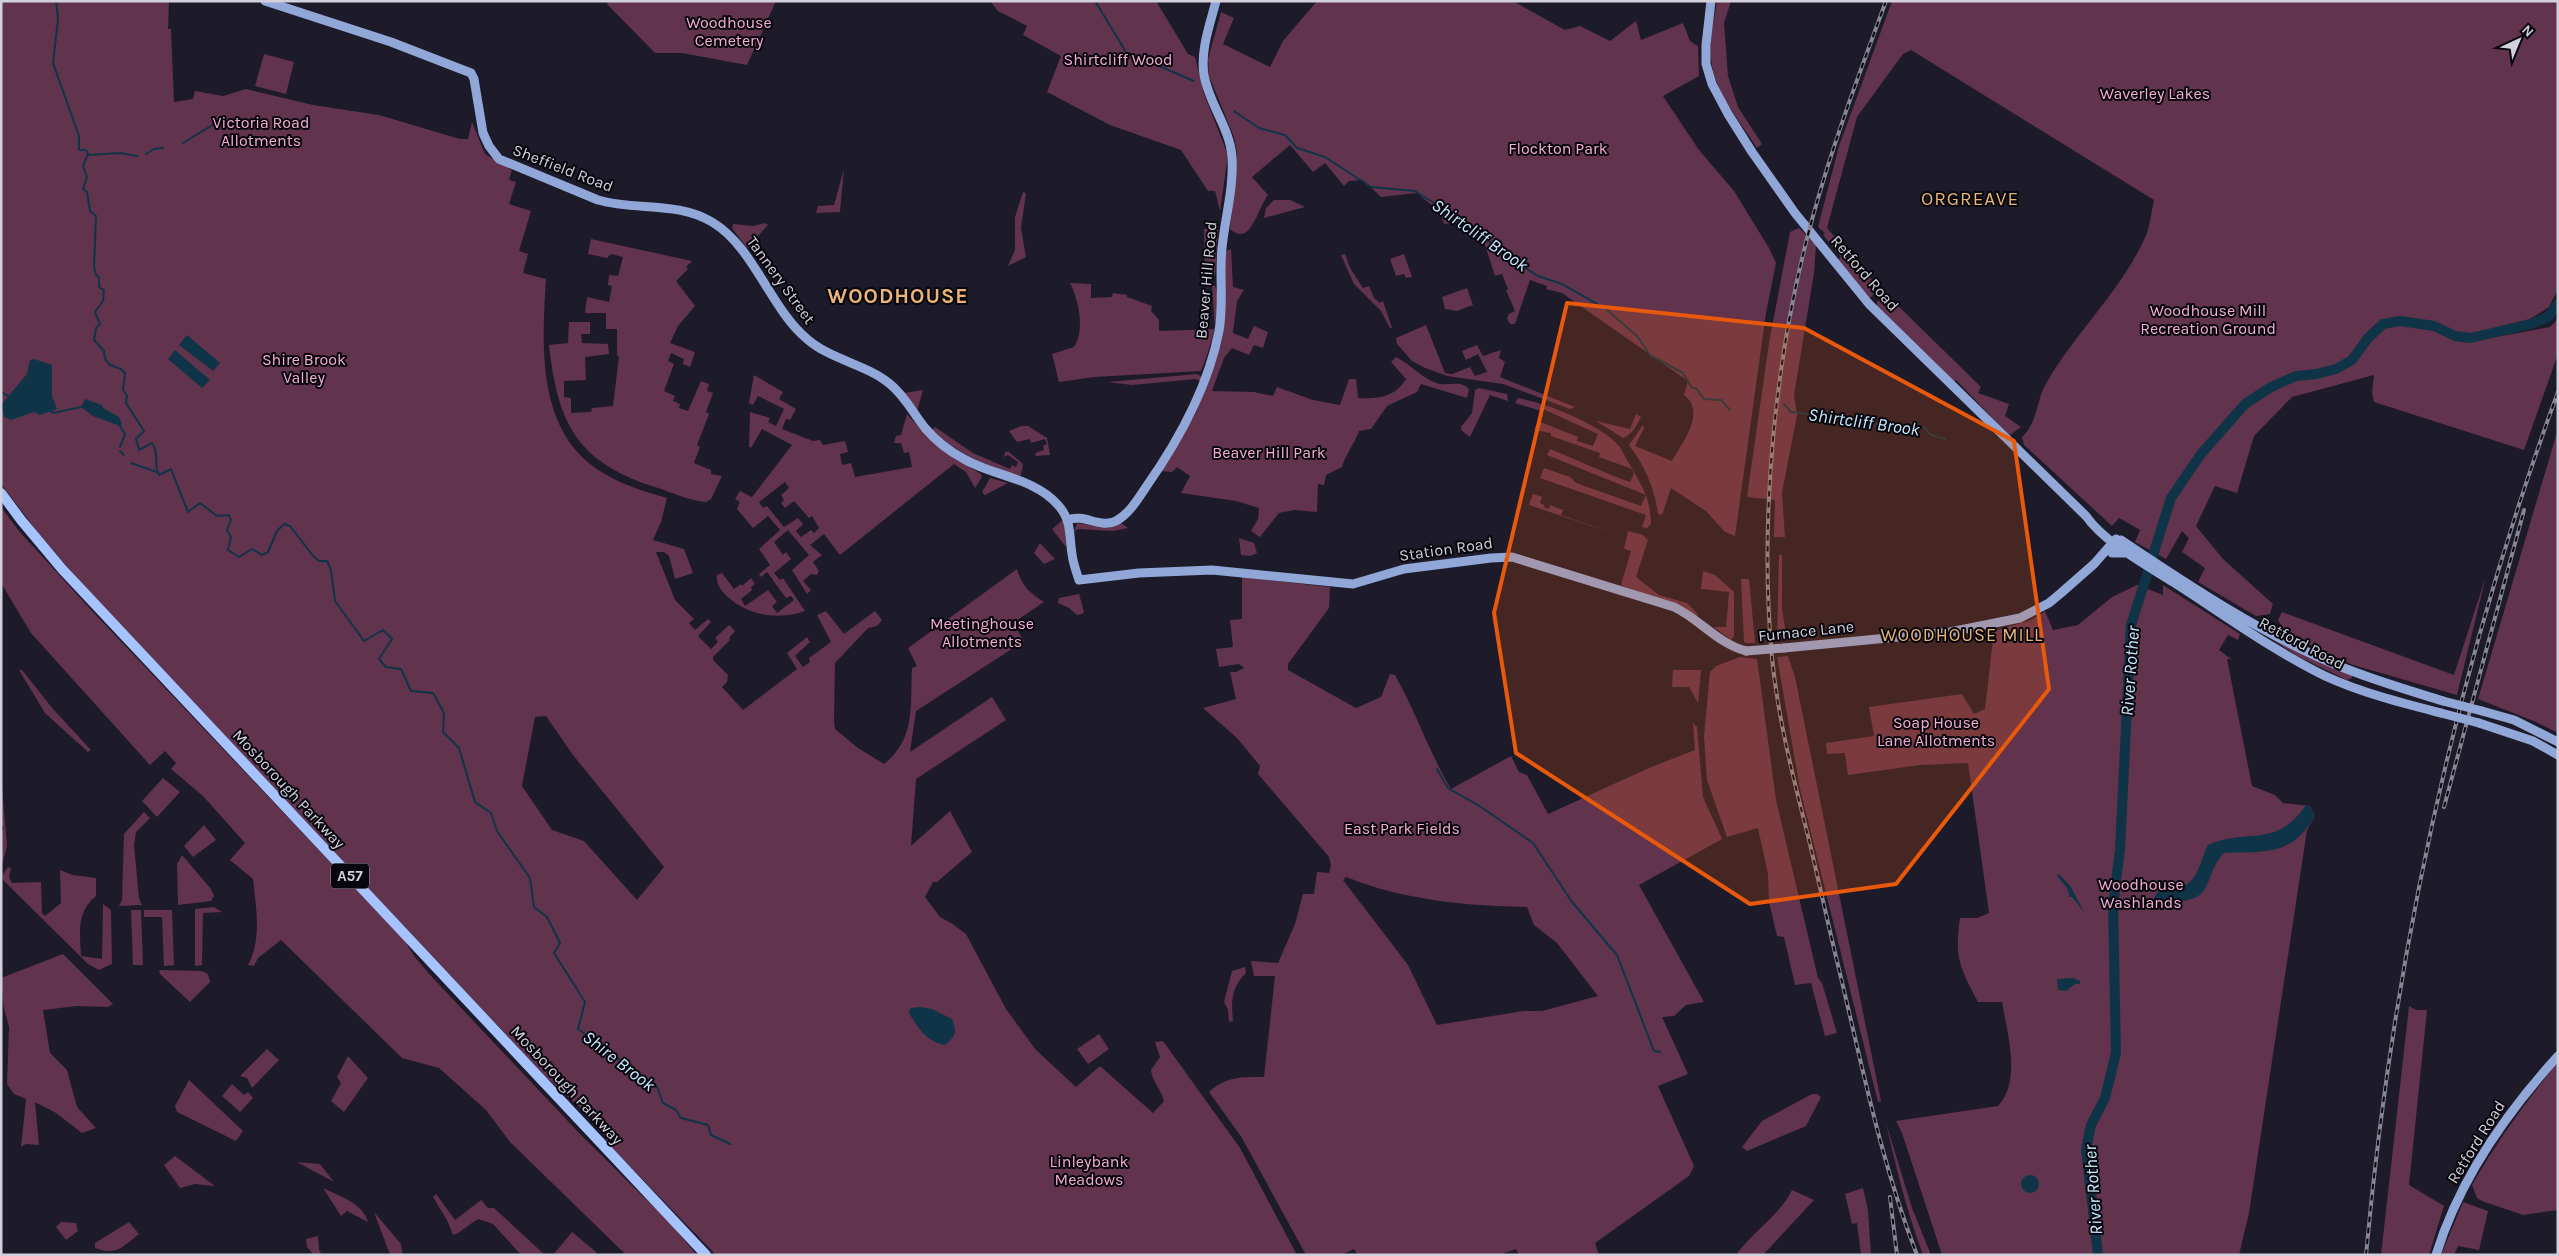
<svg xmlns="http://www.w3.org/2000/svg" width="2559" height="1256" font-family="Karla,sans-serif">
	<rect width="100%" height="100%" fill="#1d1a2a"/>
	<!-- green -->
	<path fill="#61334c" fill-rule="evenodd" d="M1 1H169L168 29H171L174 102 193 99 195 91 223 96 246 89 313 105 379 115 460 139H468L472 122 485 154 512 170 509 180 516 182 509 204 531 211 519 251 528 254 523 273 546 279C542 343 536 428 597 469 619 484 643 491 667 498L661 522 653 540 684 549 693 573 675 579 669 556 664 552H656L675 600 694 619 689 623 695 630 708 619 711 622 698 636 711 649 718 642 715 638 729 625 735 631 729 638 730 640 713 657V660L728 675 727 682 722 687 743 710 797 669 787 653 807 637 810 642 795 656 803 667 810 662 809 658 831 642 817 615 826 611 844 634 875 611 882 620 877 626 868 628 835 663 834 722 835 729 858 748 884 764C916 739 910 705 912 668L917 666 908 648 1017 569C1022 586 1029 592 1044 602L1013 623 1024 641 916 711 910 752 992 697 1006 720 916 779 911 846 950 811 972 852 937 882H933L925 897 940 917 951 923 966 934 1006 1009 1036 1050 1076 1087 1100 1066 1153 1113 1164 1101C1161 1089 1152 1081 1151 1070L1160 1057 1155 1042 1163 1041 1240 1148 1297 1255H716L611 1147 597 1123 548 1079 84 586 39 534 1 484ZM546 716 573 755 664 867 637 900 584 841 552 830 522 786 535 717Z
		M608 1 631 2 776 1 747 65 682 53H655L607 4Z
		M990 1H1156L1188 54 1195 57 1204 94 1228 155 1220 211 1215 191H1208L1181 150 1110 125 1047 92 1061 56 1023 35 1027 26 998 11Z
		M1317 1H1513L1565 30 1580 26 1610 41 1636 21 1641 40 1683 23 1690 41 1698 46 1699 76 1663 96 1699 150 1734 191 1769 248 1776 263 1766 313 1735 536 1725 532 1706 511 1671 488 1662 515 1658 514C1654 486 1645 467 1629 445L1643 425 1644 428 1635 446 1672 461C1682 443 1707 412 1684 395L1688 381 1562 293 1546 289 1547 286 1530 280 1515 324H1510L1507 318 1509 314 1515 311 1506 290 1508 289 1502 274 1495 276 1484 242 1459 222 1444 224 1440 212 1417 193 1381 197 1363 180 1349 181 1344 186 1325 163 1313 172 1290 145 1252 177 1268 195C1257 209 1251 248 1230 229L1237 153 1234 137 1209 76 1208 59 1221 12 1234 18 1223 44 1270 67 1283 41Z
		M1717 1H1731L1724 23 1728 76 1738 107 1762 144 1757 148C1740 121 1714 92 1711 59 1709 40 1714 20 1717 1Z
		M1892 1H2558V289L2549 307 2530 319 2479 332 2485 339 2550 327 2558 319V354L2524 450 2374 402 2372 393 2374 375 2292 397 2254 436 2237 493 2215 486 2196 526 2223 559 2273 604 2270 614 2256 616 2198 582 2205 568 2182 552 2189 538 2182 531 2166 559 2135 542 2140 530 2119 518 2112 526 2024 445 2022 437C2038 423 2036 399 2047 382 2076 332 2119 293 2144 240 2150 228 2151 213 2154 200L1911 50 1903 54 1857 117 1827 228 1879 288 1871 297H1869L1838 260 1841 257 1823 235 1825 233 1818 227 1839 146Z
		M264 54 294 62 286 94 255 86Z
		M844 169 840 212 816 213 818 206 834 205Z
		M1023 192 1026 193 1021 228 1026 257 1008 266 1015 250V217Z
		M1274 200H1290L1305 207 1264 218 1266 208Z
		M765 223 768 225 747 248 732 228 733 224 753 226Z
		M1218 228 1215 275 1211 278 1205 273 1204 229Z
		M1799 228 1816 245 1814 273 1794 395 1797 415 1782 493 1785 537H1774L1775 500 1747 497 1769 343 1790 232Z
		M591 239 692 261 686 267 688 269 676 281 695 306 678 326 670 343 695 352 690 367 683 364 684 359 671 353 668 361 674 364 664 391 675 396 673 401 680 404 679 408 688 411 701 381 709 384 707 391 713 393 706 412 709 414 697 445 700 447 694 463 711 470V474L722 476 711 499 706 502C690 501 673 493 658 488 578 463 558 426 549 345L568 343 569 322H590V334H581L582 343 608 344 609 354 585 357 586 380 564 381V397L571 398V413L591 412 592 408 613 406 619 356H617V329H606V313H585L587 297 609 302 612 286 608 285 609 275 618 276 623 257 611 254 607 258 588 254Z
		M1231 249 1233 287 1244 290 1237 301 1233 333 1248 339 1254 326 1268 332 1263 348 1254 345 1249 355 1232 348 1224 358 1212 391 1254 392 1273 396 1277 387 1313 400 1340 405 1349 379H1356L1358 398C1379 399 1395 397 1406 379L1391 362 1396 357C1411 365 1421 377 1436 383 1446 387 1463 379 1469 390L1467 398 1421 384 1417 392 1387 406 1371 429 1359 431C1354 445 1346 453 1342 467L1326 475 1324 485 1318 484 1317 512 1294 510 1279 513 1260 537 1251 531 1258 519 1259 508 1236 501 1181 493 1190 476 1177 467 1172 472 1161 471 1197 411 1219 345 1226 251Z
		M1345 254 1350 268 1363 288 1369 286 1374 298 1380 303 1383 301 1392 328H1390L1381 311 1354 284 1341 255Z
		M1404 254 1412 277 1406 278 1404 274 1396 276 1390 259Z
		M1070 283 1091 284V298L1112 297 1113 293 1127 295V297L1152 306 1151 311 1159 320V331L1215 329 1212 285 1215 286C1224 305 1209 353 1201 371L1094 377 1059 382 1052 354 1074 347C1085 330 1079 301 1070 283Z
		M1467 288 1473 305 1457 311 1445 309 1442 297Z
		M1886 294 1981 387 1978 393 2009 404 2005 416 2021 427 2010 435 2005 431 1956 380 1954 382 1877 306V302Z
		M1426 325 1445 373 1452 374 1470 367 1475 376 1487 372 1478 354 1466 360 1462 351 1477 345 1483 356 1501 350 1499 358 1505 362 1500 377 1575 407 1570 409 1503 384 1447 376 1425 368 1412 361 1397 344 1396 338Z
		M1197 374 1202 377 1201 382 1196 379 1132 385 1108 382Z
		M754 375 783 392 779 399 796 409 790 420 786 419 782 429 813 441 820 440 823 445 845 441 848 452 840 454 842 465 851 463 855 477 912 467 909 452 904 453 901 443H894L896 436 901 435 907 414 929 439 948 454 981 474 982 477 975 488 966 472 954 464 840 555 824 534 810 545 822 555 813 562 819 571 817 575 811 574 803 581 811 590 807 594 792 570 809 555 788 530 774 542 783 555 786 552 791 559 774 573 780 580 783 578 805 611C777 621 743 615 723 592 719 587 716 582 717 575L722 573 734 589 741 584 742 586 751 578 755 584 751 587 752 590 741 599 745 606 768 590 777 602 772 606 777 613 794 600 791 596 786 598 767 572 761 577 759 574 770 565 759 549 780 530 768 516 753 528 737 509 740 502 735 499 740 491 752 497 792 445 762 429 751 448 749 446 750 412 770 418 768 422 776 426 784 409 758 396 753 405 749 403ZM785 482 789 488 781 495 784 500 781 503 785 508 794 501 809 518 812 516 819 528 814 533 811 530 801 537 796 531 803 524 798 518 784 527 767 506 763 508 759 502Z
		M1479 388 1507 394 1508 401 1490 395 1470 437 1461 430V427L1472 413 1475 390Z
		M923 390 917 411 904 393Z
		M1518 398C1546 403 1600 424 1618 445 1622 449 1623 453 1626 458 1640 484 1650 493 1651 524L1647 528 1642 527 1646 515 1540 478 1544 468 1570 477 1576 483 1641 506 1646 495 1547 455 1550 449C1578 460 1602 472 1630 482L1634 474 1632 469 1599 457 1600 453 1551 436V433L1534 430 1538 421 1578 437 1577 441 1593 446 1598 434 1543 409 1541 411 1515 403Z
		M1636 414 1641 417C1637 425 1632 435 1623 438L1596 421 1630 429Z
		M1021 426H1028L1047 438 1050 455 1036 456 1035 453 1044 450 1043 446 1047 444 1045 439 1031 443 1030 439 1017 442 1009 431Z
		M935 427 973 453 1010 469 1012 465 1016 467 1018 462 1008 455 1004 457 1005 452H1009L1023 464 1021 475 1019 476C986 465 958 454 932 430Z
		M2558 429V733L2536 722 2478 699Z
		M990 478 1008 483 985 495 982 492Z
		M1533 494 1542 497 1540 503 1544 505V507L1549 509 1550 505 1563 510 1561 515 1624 537 1529 505Z
		M1 507 19 531 94 613 405 941 414 956 432 977 581 1135 668 1221 697 1255H621L624 1252 620 1249 510 1142 486 1110 439 1068 402 1058 281 940 258 958 254 966 248 965C262 939 256 908 253 879L230 860 245 843 203 796 171 769 176 763 165 751 150 765 31 633 1 583Z
		M1063 520 1067 537 1066 547 1052 529Z
		M1077 523 1096 526 1121 523 1128 528 1113 531 1078 529 1074 532Z
		M1628 531 1643 535 1648 540 1636 577 1659 595 1687 603 1698 614 1697 617 1621 585 1631 551 1624 549Z
		M1239 538 1254 543 1257 553 1250 556 1241 555Z
		M1040 543 1055 559 1044 564 1034 553Z
		M1779 555H1782V609L1787 640H1777Z
		M1703 571 1715 575 1734 592V636L1731 640 1714 627H1726L1729 592 1701 589Z
		M2486 576 2457 695 2353 665 2285 633 2278 620 2282 612 2454 675Z
		M1242 577 1330 587 1329 608 1288 664V670L1356 708 1381 697 1390 674 1395 675C1416 712 1429 752 1451 789L1511 756 1519 772 1527 775 1548 814 1649 768 1695 750 1693 723 1697 727 1703 797 1722 839 1639 885 1704 1002 1686 1005 1674 1016 1662 1017 1688 1074 1658 1086 1694 1166 1689 1176 1595 1243 1599 1255H1519L1516 1249 1499 1255H1358L1354 1249 1341 1255H1306L1242 1138 1209 1092C1226 1076 1242 1077 1264 1077L1275 976H1254L1251 961 1278 963 1295 924 1303 894H1314L1317 872 1329 873 1331 865 1329 857 1258 774 1260 766 1237 738 1203 708 1236 699 1230 672H1236L1244 668 1239 664 1219 667 1216 649 1233 647 1230 620 1242 619ZM1346 877C1403 900 1466 906 1527 907L1534 925 1557 943 1598 996 1542 1011H1523L1437 1025 1408 965 1343 880Z
		M1741 579H1749L1755 643H1745L1744 641Z
		M2137 585 2163 595V585L2240 634 2238 640 2228 635 2219 650 2231 659H2227L2252 786 2275 795 2283 803 2310 806 2315 816 2307 830 2249 1213 2239 1255H1942L1902 1133 1896 1121 1998 1106C2022 1080 2007 1033 2002 1002H1978C1960 968 1954 957 1960 918H1977L1989 913 1968 763 1920 765 1848 775 1845 753 1827 754 1826 743 1874 736 1869 707 1962 694 1974 714 1985 709 1994 631 2031 620 2045 611 2053 630 2078 625 2112 597Z
		M1079 594 1084 612 1082 614 1077 615 1069 608 1058 603 1059 598Z
		M2269 637 2352 675V678L2347 680 2297 656Z
		M1788 656 1795 677 1881 1101 1878 1102 1800 789 1777 657Z
		M1740 657 1757 659 1776 800 1818 978 1822 983 1837 1033 1825 1036 1811 983 1795 985 1784 937 1777 936 1769 902 1768 874 1758 828 1727 837 1707 780 1704 736 1710 672 1716 666Z
		M19 670H22L53 709 91 750 88 752 45 713Z
		M1673 670H1701L1698 703 1689 687H1672Z
		M1 776 7 846 1 868V831L4 829 1 822Z
		M163 778 180 792 157 817 142 801Z
		M144 812 150 818 136 832 134 845 139 898 142 905 119 906 122 900 124 834Z
		M204 825 216 840 193 857 184 846Z
		M182 855 211 889 214 896 211 901 178 905 177 864Z
		M8 867 11 868 9 877 12 883 41 882 42 913 45 916 61 903 60 870 73 875 96 878V896C76 912 80 933 81 956L102 959 103 904 111 910 112 964 99 970 88 964 3 880V875Z
		M214 907 222 912 203 913 202 965 195 966V909Z
		M131 910H141L143 965H133Z
		M144 910H172L174 965 164 966 162 917H144Z
		M63 954 113 1004 108 1007 77 1006 43 1010 50 1053 67 1070 77 1107 96 1128 82 1133 56 1113 35 1102 39 1145 26 1144 21 1147 26 1099 14 1094 7 1084 9 1027 4 1009 1 978Z
		M1245 967 1246 973C1231 988 1231 1001 1233 1021L1229 1022 1228 1010 1224 1002 1232 971Z
		M159 970 202 971 208 974 210 982 190 1002 160 974Z
		M2409 1006 2416 1010H2427L2409 1185 2444 1206 2429 1255H2381Z
		M1099 1034 1109 1049 1088 1064 1077 1049Z
		M267 1049 279 1060 252 1088 247 1078 240 1076Z
		M348 1056 368 1078 344 1112 331 1101 341 1083 337 1077Z
		M2558 1062V1210L2523 1215 2482 1201 2477 1198 2472 1185C2497 1141 2526 1102 2558 1062Z
		M189 1080 243 1131 236 1141 177 1112 175 1106Z
		M232 1084 244 1095 248 1092 253 1098 240 1112 222 1096Z
		M1812 1094H1817L1821 1097 1806 1126 1747 1151 1742 1147 1762 1121Z
		M1886 1123 1912 1208 1931 1255H1923C1907 1212 1896 1168 1886 1123Z
		M175 1156 215 1186 195 1184 180 1188 164 1165Z
		M297 1162 320 1164 334 1182Z
		M323 1188C339 1196 363 1203 368 1222L347 1211 341 1216Z
		M1863 1188 1868 1210 1871 1255H1861L1857 1223 1852 1224 1845 1194Z
		M1792 1190 1814 1200 1763 1255H1736C1752 1232 1780 1215 1792 1190Z
		M436 1194 455 1220 481 1200 488 1208H494L545 1255H521L493 1224 479 1219C470 1223 459 1234 453 1235L447 1220 433 1197Z
		M2463 1202 2488 1211 2479 1250 2458 1246 2454 1255H2441Z
		M374 1212 401 1244 403 1255H390Z
		M61 1222 76 1223 78 1231 66 1240 56 1227Z
		M129 1222 139 1234C123 1247 116 1256 95 1248V1243Z
		M572 1232 596 1252V1255H553Z
		M318 1236 319 1250 322 1255H314L307 1247 306 1239Z"/>
	<!-- water -->
	<path fill="#103447" d="M187 335 220 363 213 371 179 345Z
		M175 350 210 380 202 388 168 359Z
		M34 359 52 365V396L57 409 40 415 34 412 11 420 4 417 1 405 27 374 30 360Z
		M85 399 102 405 103 408 119 417 122 424 120 426 93 416 81 407Z
		M2306 805 2310 806 2315 816C2291 857 2266 851 2224 853 2211 867 2213 876 2204 890 2197 903 2170 902 2157 904L2154 898C2164 877 2180 893 2191 881 2199 873 2202 856 2208 845 2248 827 2275 850 2306 805Z
		M2059 874 2071 887 2084 912 2072 897H2069C2070 888 2061 883 2057 875Z
		M2073 978 2080 981V984H2075L2066 991 2058 990 2057 979Z
		M920 1007 932 1009 952 1019C957 1033 956 1035 945 1045 927 1042 918 1028 909 1013L910 1008Z
		M2021 1184a9 9 0 1 1 18 0a9 9 0 1 1-18 0Z"/>
	<g fill="none" stroke-linecap="round" stroke-linejoin="round">
		<!-- stream -->
		<path stroke="#103447" stroke-width="2" d="M56 1 58 19 53 63 79 136V150H86L88 154 83 166 87 177 83 189 87 192 90 211 96 216 94 267 96 275 99 277V287L104 290 103 301 95 312 100 324 96 328 94 340 104 351 105 359 110 365 121 369 125 373 123 390 127 396 126 403 144 431 136 439 139 450 152 443C160 453 153 466 159 475L171 469 188 512 200 503 217 516 229 515 231 520 227 530 231 537 228 550 239 557 252 549 262 555 268 552 277 531 284 524 290 526 314 557 319 561H327L331 570 335 601 364 641 383 630 392 639 379 659 386 667 401 669 411 691 433 693 444 713 443 732 459 748 475 802 491 813 497 831 530 878 534 907 547 917 560 943 554 953 585 1002 578 1029 657 1087 663 1103 676 1110 681 1118 708 1125 711 1135 730 1144
			M1095 1 1126 52 1194 81
			M1234 111 1259 128 1285 135 1297 148 1325 157 1371 187 1415 191 1455 216 1516 262 1538 276 1562 284 1606 309 1637 336 1650 355 1683 373 1692 388H1696L1704 399 1721 400 1730 410
			M183 143 224 118
			M146 154 154 149 163 148
			M88 155 120 153 137 156
			M1 392 10 397
			M1784 404 1791 412 1800 413 1882 425 1924 427 1931 435 1945 439
			M49 409 53 413 81 407
			M120 447 125 434 120 426
			M120 451 124 455
			M131 463 157 472
			M1437 769 1448 788 1481 807 1533 843 1572 902 1617 955 1654 1051 1660 1052"/>
		<!-- river -->
		<path stroke="#103447" stroke-width="10" d="M2098 1255 2086 1149 2091 1125 2105 1098 2116 1053 2113 906 2120 849 2131 625 2171 498 2201 454 2245 404 2271 387 2296 376 2316 374 2336 369 2352 360 2368 338 2383 324 2400 321 2434 326 2455 336 2470 338 2531 324 2548 317 2558 304"/>
		<!-- major -->
		<path stroke="#90a7d8" stroke-width="9" d="M265 1 391 42 471 73 474 79 483 133 489 146 499 159 598 200C636 211 677 201 712 222 754 247 770 308 807 339 831 360 866 364 890 384 905 396 913 413 925 428 936 441 949 451 964 459 993 476 1035 478 1058 505 1072 520 1069 536 1072 554 1073 563 1076 571 1079 580L1139 573 1212 570 1353 584 1404 569 1491 558 1512 557 1674 607C1701 620 1717 643 1746 651
			M1711 1 1706 45V64L1712 84 1728 114 1752 152 1795 213 1869 304 2086 516C2104 542 2146 565 2173 582 2223 614 2272 650 2325 676 2362 693 2402 703 2441 713
			M1068 520C1084 513 1100 529 1116 521 1129 514 1138 499 1146 487 1179 440 1208 388 1219 331 1224 303 1219 275 1222 248 1225 218 1234 187 1232 157 1230 128 1209 104 1204 75 1200 51 1210 24 1216 1
			M2121 540C2188 585 2265 636 2339 666 2373 680 2408 690 2443 701
			M2112 553H2128
			M1784 648 1950 632 2020 618 2049 603 2061 593 2094 564 2116 539
			M2482 711 2514 720 2558 742
			M2479 723 2533 741 2558 755
			M2436 1255C2459 1180 2506 1113 2558 1056"/>
		<!-- highway -->
		<path stroke="#a6c3fe" stroke-width="10" d="M1 493 21 520 62 569 706 1255"/>
		<!-- rail casing -->
		<g stroke="#878592" stroke-width="4">
			<path id="rail" d="M1886 1C1860 72 1833 143 1813 216 1775 352 1759 517 1772 658 1778 718 1793 777 1808 836 1818 877 1827 920 1837 961 1861 1060 1880 1160 1917 1255
				M2444 807 2524 510
				M1890 1197 1897 1255
				M2366 1255C2393 960 2456 670 2558 392"/>
		</g>
		<!-- rail -->
		<use href="#rail" stroke="#07060d" stroke-width="2" stroke-dasharray="5.5" stroke-linecap="butt"/>
		<!-- major-bridge -->
		<path stroke="#90a7d8" stroke-width="9" d="M1746 651 1784 648
			M2443 701 2482 711
			M2441 713 2479 723"/>
	</g>
	<!-- marked area -->
	<path fill="#e8590c" fill-opacity="0.2" stroke="#e8590c" stroke-width="4" stroke-linejoin="round" d="M1567 303 1804 328 2014 441 2049 689 1896 884 1750 904 1516 753 1494 613Z"/>
	<g text-anchor="middle" dominant-baseline="central" stroke-width="4" stroke-linejoin="round" paint-order="stroke">
		<!-- shield labels -->
		<rect fill="#07060d" stroke="#95949d" stroke-width="1" x="331" y="863.5" width="38" height="25" rx="4"/>
		<g font-size="15" font-weight="bold" fill="#d2d1db">
			<text x="350" y="876">A57</text>
		</g>
		<!-- park labels -->
		<g font-size="16" fill="#f6aed3" stroke="#07060d">
			<text x="729" y="22">Woodhouse<tspan x="729" dy="18">Cemetery</tspan></text>
			<text x="1118" y="59">Shirtcliff Wood</text>
			<text x="2155" y="93">Waverley Lakes</text>
			<text x="261" y="122">Victoria Road<tspan x="261" dy="18">Allotments</tspan></text>
			<text x="1558" y="148">Flockton Park</text>
			<text x="2208" y="310">Woodhouse Mill<tspan x="2208" dy="18">Recreation Ground</tspan></text>
			<text x="304" y="359">Shire Brook<tspan x="304" dy="18">Valley</tspan></text>
			<text x="1269" y="452">Beaver Hill Park</text>
			<text x="982" y="623">Meetinghouse<tspan x="982" dy="18">Allotments</tspan></text>
			<text x="1936" y="722">Soap House<tspan x="1936" dy="18">Lane Allotments</tspan></text>
			<text x="1402" y="828">East Park Fields</text>
			<text x="2141" y="884">Woodhouse<tspan x="2141" dy="18">Washlands</tspan></text>
			<text x="1089" y="1161">Linleybank<tspan x="1089" dy="18">Meadows</tspan></text>
		</g>
		<!-- street labels -->
		<g font-size="16" fill="#d2d1db" stroke="#07060d">
			<text transform="translate(563 168) rotate(21)">Sheffield Road</text>
			<text transform="translate(1865 273) rotate(49)">Retford Road</text>
			<text transform="translate(781 280) rotate(54)">Tannery Street</text>
			<text transform="translate(1206 280) rotate(-85)">Beaver Hill Road</text>
			<text transform="translate(1446 549) rotate(-8)">Station Road</text>
			<text transform="translate(1806 631) rotate(-6)">Furnace Lane</text>
			<text transform="translate(2302 643) rotate(28)">Retford Road</text>
			<text transform="translate(289 789) rotate(47)">Mosborough Parkway</text>
			<text transform="translate(567 1085) rotate(47)">Mosborough Parkway</text>
			<text transform="translate(2476 1142) rotate(-58)">Retford Road</text>
		</g>
		<!-- water labels -->
		<g font-size="18" font-style="italic" fill="#c6e9ff" stroke="#07060d">
			<text transform="translate(1480 235) rotate(35)">Shirtcliff Brook</text>
			<text transform="translate(1864 422) rotate(8)">Shirtcliff Brook</text>
			<text transform="translate(2130 671) rotate(-86)">River Rother</text>
			<text transform="translate(619 1061) rotate(38)">Shire Brook</text>
			<text transform="translate(2093 1190) rotate(-94)">River Rother</text>
		</g>
		<!-- neighbourhood labels -->
		<g font-size="18" letter-spacing="1" fill="#e9b576" stroke="#07060d">
			<text x="1962" y="635">WOODHOUSE MILL</text>
		</g>
		<!-- quarter labels -->
		<g font-size="19" letter-spacing="1" fill="#e9b576" stroke="#07060d">
			<text x="1970" y="199">ORGREAVE</text>
		</g>
		<!-- district labels -->
		<g font-size="21" font-weight="bold" letter-spacing="1" fill="#e9b576" stroke="#07060d">
			<text x="898" y="296">WOODHOUSE</text>
		</g>
	</g>
	<!-- border -->
	<rect width="2559" height="1256" fill="none" stroke="#d2d1db" stroke-width="5"/>
	<!-- north arrow -->
	<g transform="translate(2519 40) rotate(44)" stroke="#07060d" stroke-width="4" paint-order="stroke">
	<path d="M0-4L9 19L0 12L-9 19Z" fill="#d2d1db"/>
	<text y="-8" font-size="14" font-weight="bold" text-anchor="middle" fill="#d2d1db">N</text>
	</g>
</svg>
